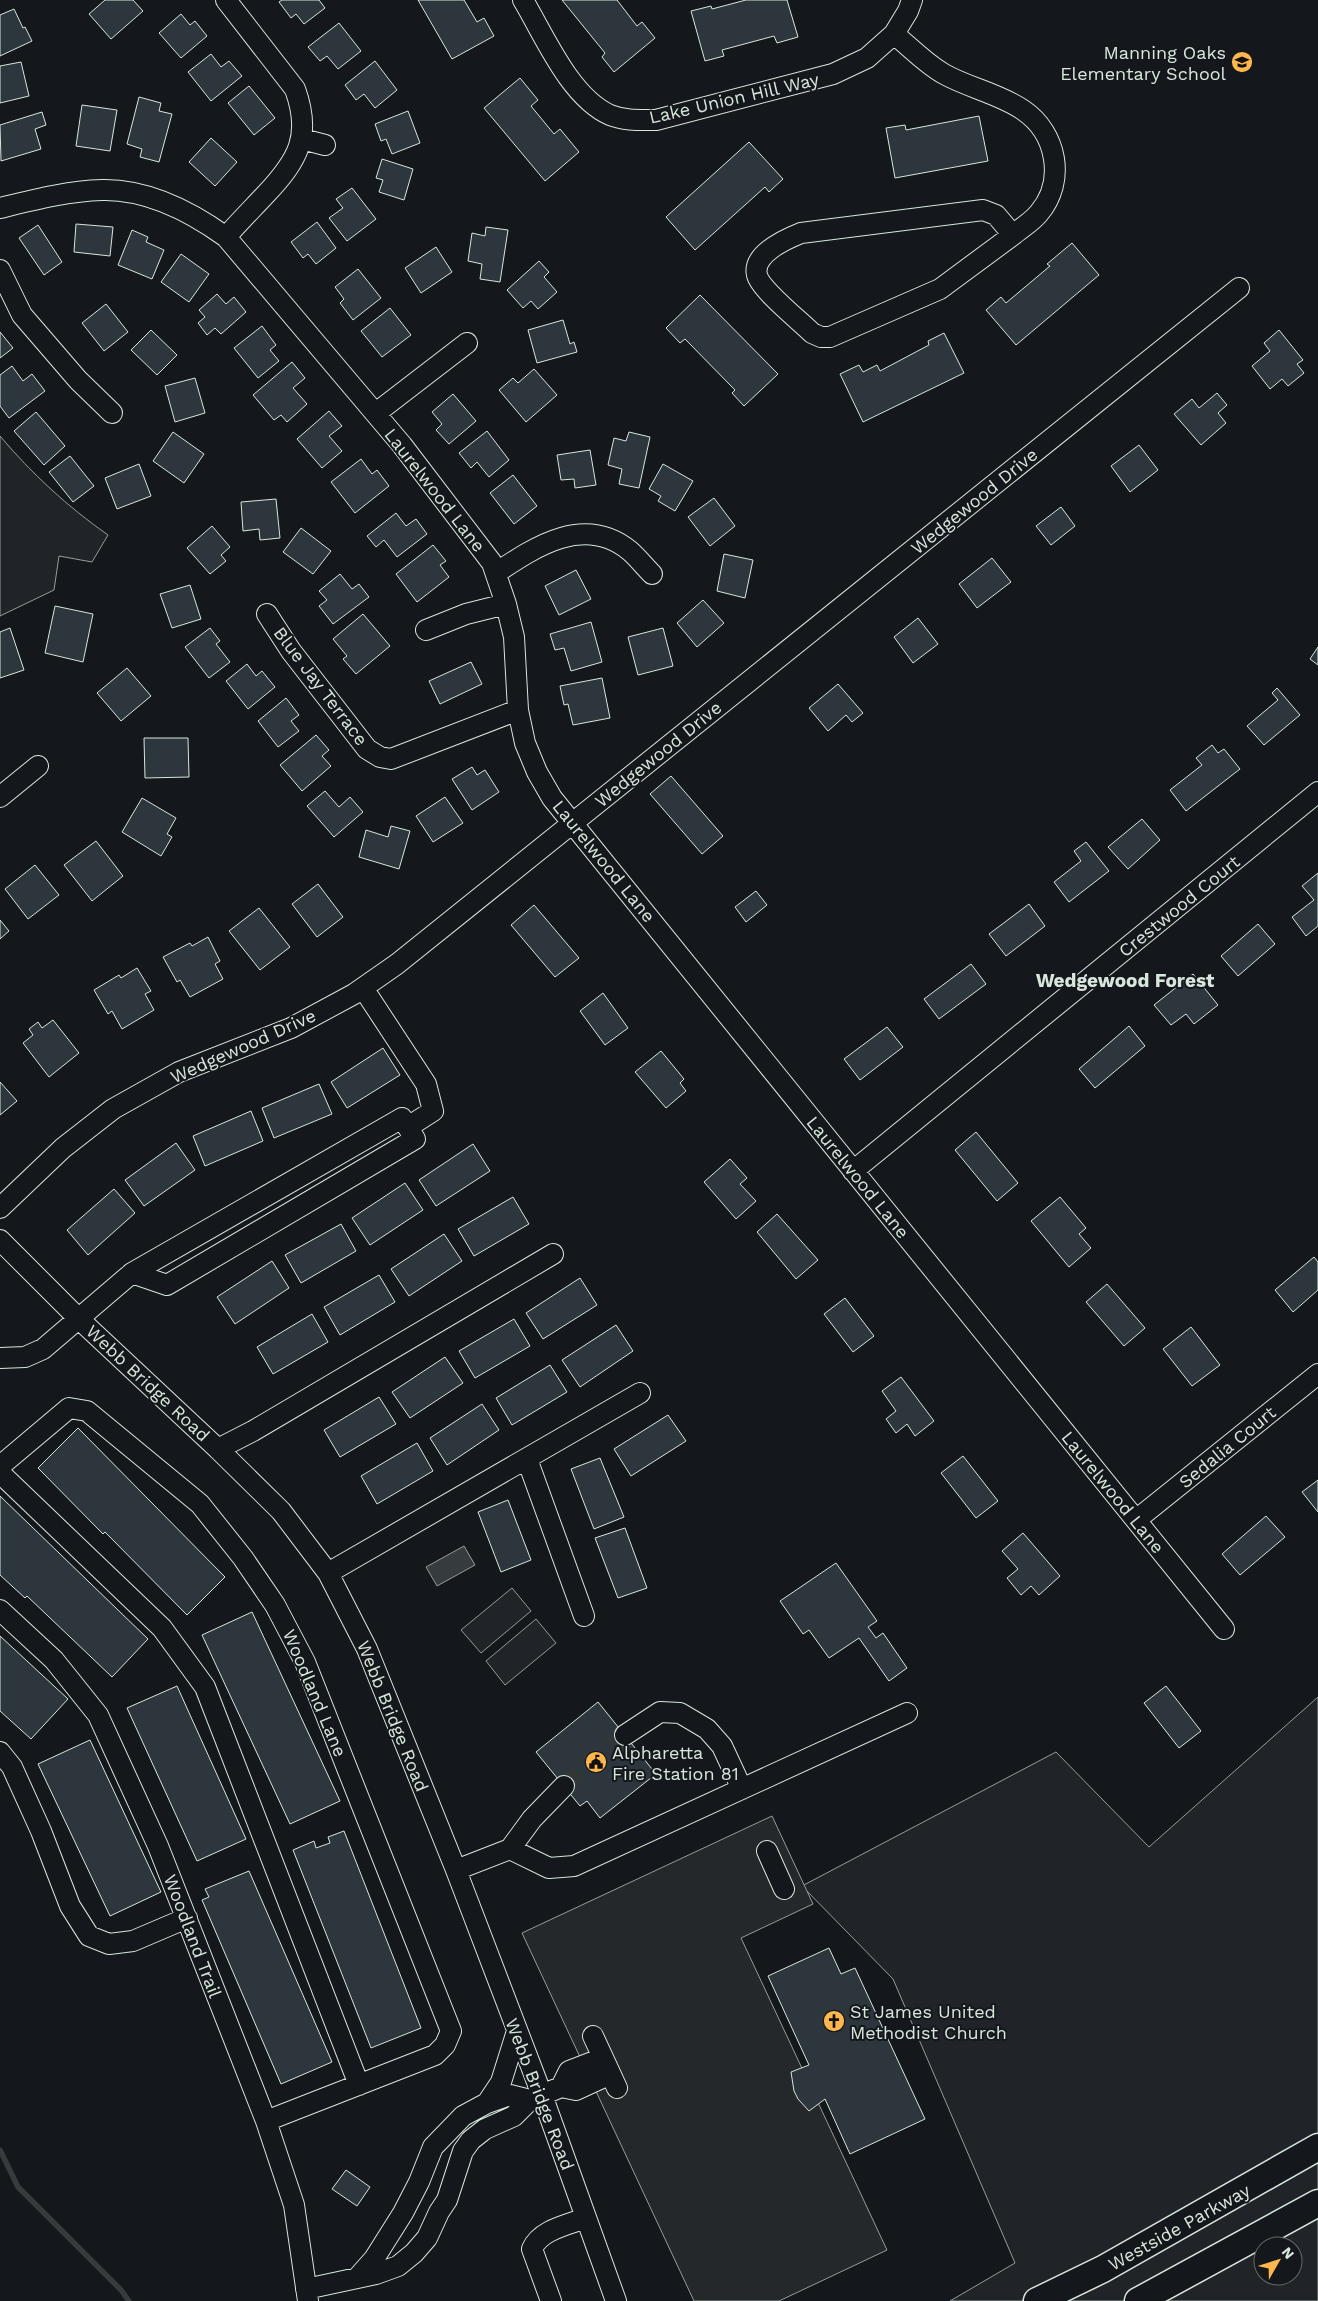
<svg xmlns="http://www.w3.org/2000/svg" width="1318" height="2301" font-family="'Work Sans',sans-serif">
	<rect width="100%" height="100%" fill="#14181c"/>
	<!-- green -->
	<path fill="#202428" stroke="#939e99" fill-rule="evenodd" d="M0 436C32 474 68 507 108 535L92 562 59 556 54 590 0 616Z
		M512 1588 531 1611 481 1653 461 1630Z
		M536 1619 556 1643 505 1685 486 1661Z
		M1318 1697V2301H950L1015 2263 893 1979 802 1886 1056 1752 1149 1847ZM1263 2246H1293V2276H1263Z"/>
	<!-- parking -->
	<path fill="#24282b" stroke="#939e99" d="M772 1816 813 1904 741 1938 887 2250 779 2301H694L522 1933Z"/>
	<!-- water -->
	<path fill="#363b3e" stroke="#939e99" d="M464 1546 475 1565 437 1586 426 1567Z"/>
	<g fill="none" stroke-linecap="round" stroke-linejoin="round">
		<!-- stream -->
		<path stroke="#363b3e" stroke-width="5.5" d="M0 2150 18 2187 121 2290 129 2301"/>
	</g>
	<!-- building -->
	<path fill="#2c363c" stroke="#d8e6dc" d="M105 0H133L143 11 111 39 89 14Z
		M282 0H319L325 8 304 24 296 14 291 18 279 2Z
		M418 0H464L477 22 484 18 494 36 452 59Z
		M562 0H617L637 26 642 22 655 38 614 72 602 57 605 53Z
		M746 0H787L798 37 777 43 774 36 722 50 724 56 705 61 691 11 711 6 712 9Z
		M14 9 23 28 25 27 32 41 0 56V15Z
		M181 14 190 25 195 21 207 36 181 58 159 33Z
		M339 23 361 51 338 69 327 56 320 61 308 47Z
		M211 54 221 67 229 61 242 76 211 101 188 72Z
		M375 61 397 90 375 108 364 94 356 100 345 85Z
		M21 62 29 96 0 103V66Z
		M520 78 538 100 531 106 554 134 560 129 579 152 545 181 484 108Z
		M249 86 275 118 254 135 228 103Z
		M139 97 161 103 159 111 172 114 159 162 140 157 142 149 127 144Z
		M82 105 117 110 110 151 76 146Z
		M408 111 420 143 392 154 386 139 381 141 375 124Z
		M42 112 46 125 35 129 41 149 1 161 0 125Z
		M979 116 988 161 895 178 886 128 905 125 906 130Z
		M211 138 237 162 215 186 189 162Z
		M749 142 783 179 769 192 765 187 695 250 666 217Z
		M382 159 413 169 404 200 379 192 383 180 376 178Z
		M352 188 376 219 347 241 329 218 343 208 336 199Z
		M317 222 336 248 316 264 308 254 303 258 291 242Z
		M76 224 113 227 110 256 74 252Z
		M38 225 62 262 44 275 19 238Z
		M486 227 508 230 500 282 480 279 482 264 468 261 472 233 485 236Z
		M132 230 148 237 146 242 164 250 152 279 118 265Z
		M1072 243 1099 275 1016 345 986 310 1001 297 1006 303 1050 266 1047 264Z
		M436 247 452 272 421 293 405 268Z
		M181 254 209 274 189 302 161 282Z
		M539 261 549 272 544 277 557 292 538 309 531 301 523 308 507 290Z
		M358 269 381 298 353 320 340 303 344 299 335 287Z
		M217 294 226 304 234 297 246 312 221 334 215 328 207 335 198 323 205 317 199 310Z
		M700 295 778 374 744 406 732 393 735 390 685 339 680 343 666 328Z
		M106 304 128 332 104 351 82 323Z
		M390 308 411 335 382 357 361 331Z
		M563 320 570 344 574 342 577 352 537 363 528 330Z
		M262 326 276 345 270 350 279 361 258 378 234 348Z
		M151 330 177 355 157 375 131 350Z
		M1279 330 1303 360 1297 364 1304 373 1288 386 1282 379 1270 389 1252 366 1270 351 1264 343Z
		M0 332 13 348 0 358Z
		M944 333 964 373 863 422 840 374 859 365 863 372 877 365 880 371 929 345 928 341Z
		M292 362 305 378 293 388 307 404 287 422 281 415 274 420 253 395Z
		M12 366 23 381 32 374 45 391 9 418 0 406V375Z
		M534 369 557 395 526 422 499 390 513 378 518 383Z
		M195 378 205 413 175 422 165 386Z
		M1217 393 1227 405 1218 413 1226 423 1201 445 1174 414 1192 399 1199 408Z
		M453 394 476 421 449 444 436 430 442 424 432 412Z
		M329 411 342 426 329 436 342 451 322 468 297 439Z
		M36 412 65 446 44 465 14 431Z
		M487 431 509 460 489 477 477 462 471 468 459 453Z
		M173 432 204 454 184 483 153 461Z
		M629 432 650 437 639 488 619 484 622 469 608 465 614 438 626 441Z
		M1139 445 1158 470 1130 492 1111 466Z
		M590 450 596 485 575 488 574 479 561 480 557 455Z
		M70 456 94 486 73 502 49 472Z
		M361 459 372 474 377 470 389 486 355 513 331 482Z
		M139 464 151 496 117 509 105 478Z
		M663 464 693 481 675 511 658 501 661 496 649 489Z
		M513 475 537 506 514 524 490 493Z
		M714 498 735 526 710 546 688 517Z
		M276 499 280 538 260 540 259 529 243 531 241 502Z
		M1061 507 1075 526 1051 545 1036 526Z
		M396 513 406 526 416 519 427 534 397 557 384 540 376 547 367 536Z
		M212 526 230 547 221 555 226 561 210 574 187 548Z
		M301 528 331 551 313 574 283 552Z
		M433 545 446 561 440 565 449 577 417 602 396 574Z
		M724 554 753 560 745 598 717 591Z
		M992 558 1011 582 977 608 959 584Z
		M576 570 591 599 559 615 545 586Z
		M340 574 352 589 359 584 369 597 333 624 319 606 327 600 319 591Z
		M190 585 201 619 172 628 160 594Z
		M703 600 724 623 697 647 677 623Z
		M55 606 93 614 83 662 45 653Z
		M363 614 390 646 356 674 343 659 347 656 333 639Z
		M918 618 938 644 913 663 894 637Z
		M591 622 602 662 571 671 564 648 555 650 550 634Z
		M10 628 24 670 0 678V632Z
		M210 628 220 641 216 644 230 662 209 678 185 647Z
		M663 628 673 666 638 675 628 637Z
		M1318 647V665L1310 659Z
		M471 662 482 684 440 704 429 681Z
		M247 664 256 676 262 671 275 687 248 709 226 681Z
		M127 668 151 696 121 721 97 693Z
		M602 678 610 718 573 725 568 704 564 705 560 686Z
		M838 684 863 713 852 722 846 715 828 731 809 708Z
		M1277 688 1300 715 1264 745 1247 726 1278 700 1272 693Z
		M286 698 299 715 291 721 299 731 278 747 258 721Z
		M316 735 329 750 322 756 331 766 302 791 280 765Z
		M144 738H188L189 777 145 778Z
		M1212 745 1218 753 1224 749 1240 769 1186 811 1170 790 1202 765 1196 758Z
		M472 767 477 775 485 770 499 792 472 810 452 779Z
		M671 776 723 836 702 854 650 794Z
		M325 791 339 807 350 797 363 812 334 837 307 806Z
		M445 797 463 823 433 842 416 816Z
		M142 798 176 818 167 834 172 837 161 856 122 832Z
		M1142 819 1160 840 1128 869 1108 847Z
		M391 826 410 831 399 869 359 857 366 830 388 837Z
		M96 841 123 876 92 901 64 865Z
		M1086 842 1109 871 1069 902 1054 882 1081 861 1074 851Z
		M35 865 59 895 28 919 5 889Z
		M1318 873V926L1306 936 1292 917 1314 900 1302 886Z
		M318 884 343 917 317 937 292 904Z
		M756 891 767 905 746 922 735 907Z
		M1029 904 1045 926 1006 956 989 934Z
		M534 905 579 958 555 977 511 925Z
		M259 908 290 947 260 970 229 931Z
		M0 920 9 931 0 939Z
		M1258 924 1275 944 1238 976 1221 956Z
		M208 937 220 961 215 964 223 979 190 997 180 980 177 982 163 957 190 943 192 946Z
		M971 964 986 984 939 1019 924 999Z
		M137 968 151 991 145 994 154 1010 122 1029 112 1011 108 1014 94 990 119 975 121 978Z
		M1193 974 1218 1005 1194 1024 1186 1014 1171 1025 1154 1005Z
		M603 993 628 1028 605 1045 580 1011Z
		M53 1020 79 1053 49 1077 23 1043 33 1035 29 1029 38 1022 42 1028Z
		M1129 1026 1145 1046 1095 1088 1079 1069Z
		M887 1027 903 1047 860 1080 844 1059Z
		M383 1048 400 1075 347 1108 331 1082Z
		M661 1051 684 1079 680 1083 686 1091 666 1108 635 1072Z
		M0 1082 17 1101 0 1115Z
		M319 1084 332 1114 274 1138 262 1108Z
		M251 1111 263 1141 205 1166 193 1136Z
		M976 1132 1018 1183 997 1201 955 1150Z
		M176 1143 195 1170 144 1206 125 1180Z
		M473 1144 490 1171 436 1206 419 1180Z
		M730 1159 747 1178 740 1184 756 1201 736 1219 704 1182Z
		M405 1183 423 1210 370 1245 352 1218Z
		M114 1189 135 1213 88 1255 67 1230Z
		M513 1197 529 1224 474 1256 458 1229Z
		M1060 1197 1086 1228 1079 1234 1091 1248 1069 1267 1031 1221Z
		M777 1214 818 1260 796 1279 757 1232Z
		M341 1224 356 1251 301 1283 285 1255Z
		M444 1234 462 1261 409 1296 391 1269Z
		M1314 1257 1318 1262V1290L1293 1312 1275 1290Z
		M272 1261 289 1288 235 1324 217 1297Z
		M379 1275 395 1302 340 1335 324 1307Z
		M580 1278 597 1305 543 1339 526 1313Z
		M1107 1284 1145 1328 1124 1346 1086 1302Z
		M845 1298 874 1336 853 1352 824 1314Z
		M312 1314 328 1342 273 1374 257 1347Z
		M514 1319 530 1346 475 1378 459 1351Z
		M616 1325 633 1351 580 1387 562 1360Z
		M1191 1327 1220 1365 1192 1386 1163 1349Z
		M445 1357 463 1383 410 1418 392 1392Z
		M550 1365 567 1392 512 1425 496 1398Z
		M901 1377 934 1421 915 1436 907 1424 896 1433 886 1419 896 1411 882 1391Z
		M379 1397 396 1424 340 1457 324 1430Z
		M482 1404 499 1430 447 1465 430 1438Z
		M668 1415 686 1441 631 1476 614 1449Z
		M78 1428 225 1577 187 1615 105 1532 103 1534 38 1468Z
		M417 1443 433 1471 377 1504 361 1476Z
		M963 1456 998 1501 976 1518 941 1473Z
		M600 1458 624 1517 594 1529 571 1469Z
		M1318 1480V1512L1302 1492Z
		M0 1496 148 1639 112 1677 27 1596 25 1598 0 1575Z
		M508 1500 531 1560 501 1572 478 1512Z
		M1266 1516 1285 1537 1240 1575 1222 1554Z
		M625 1528 647 1588 618 1598 595 1538Z
		M1023 1533 1060 1576 1039 1595 1031 1586 1021 1595 1007 1578 1018 1569 1002 1551Z
		M836 1563 877 1621 868 1627 876 1638 883 1633 907 1668 889 1681 859 1638 829 1658 809 1630 803 1634 780 1601Z
		M252 1612 340 1801 290 1824 202 1635Z
		M0 1636 68 1699 31 1739 0 1711Z
		M177 1686 246 1839 197 1861 127 1708Z
		M1166 1686 1201 1731 1179 1748 1144 1703Z
		M598 1702 656 1774 600 1818 587 1801 580 1806 536 1752Z
		M90 1740 161 1892 110 1916 38 1764Z
		M344 1831 421 2028 371 2048 293 1850 314 1841 316 1848 330 1843 328 1837Z
		M249 1871 332 2062 281 2084 202 1900 209 1897 205 1889Z
		M829 1948 841 1974 855 1968 925 2119 850 2154 825 2099 809 2111 798 2099 794 2091 791 2072 809 2065 768 1976Z
		M346 2170 370 2187 357 2206 332 2189Z"/>
	<g fill="none" stroke-linecap="round" stroke-linejoin="round">
		<!-- minor-tunnel -->
		<path stroke="#313739" stroke-width="20" stroke-dasharray="20 10" stroke-linecap="butt" d="M564 1786 625 1735"/>
		<!-- minor casing -->
		<g stroke="#d8e6dc" stroke-width="22">
			<path id="minor" d="M523 0C545 37 570 97 610 115 625 121 640 120 656 120L833 74 867 58 894 34 908 11 912 0
				M894 34C910 47 926 64 944 74 969 88 1000 94 1023 110 1057 133 1066 181 1039 213 1032 222 1021 228 1013 235
				M302 139 325 145
				M0 208C33 200 68 191 102 190 147 189 190 211 226 237L402 445 492 563 506 604 514 637 518 710 525 743 537 772 552 798 1224 1629
				M983 210 996 215 1013 235 940 289 830 337H821L812 333C800 321 760 289 757 275 752 254 786 239 801 233Z
				M226 237C239 222 253 208 266 194 298 160 312 136 295 89L226 0
				M0 270 22 315 78 380 112 413
				M376 413 467 343
				M496 573C536 546 585 514 630 551 638 558 645 567 652 574
				M267 614 291 651 367 749 380 757 391 759 518 710
				M426 630 466 614 506 604
				M0 797 38 766
				M363 988 426 1084 433 1111 408 1127
				M853 1171 1318 792
				M0 1208 63 1148 113 1109 179 1072 291 1028 354 994 397 964 1239 288
				M0 1240 79 1319 218 1449 281 1511 328 1573 367 1649 456 1870 542 2095 616 2301
				M0 1358 25 1357 43 1349 132 1273 402 1118 415 1139 167 1285 132 1273
				M218 1449 253 1431 553 1254
				M527 1459 584 1616
				M0 1466 69 1408 87 1411 200 1504 243 1558 275 1605 305 1662 451 2031 445 2045 435 2055 266 2121
				M0 1473 162 1628 205 1687 359 2085
				M1136 1520 1318 1374
				M328 1573 640 1393
				M0 1610 54 1660 98 1715 158 1846 266 2121 294 2205 308 2301
				M625 1735 660 1712 680 1713 707 1729 722 1746 742 1789
				M0 1752 12 1767 41 1831 70 1906 89 1936 109 1944 133 1941 187 1918
				M510 1849 532 1819 564 1786
				M767 1851 784 1889
				M456 1870 510 1849 549 1868 574 1866 907 1713
				M593 2036 617 2088
				M561 2087 569 2071 595 2061 607 2066
				M487 2103 501 2082 517 2031
				M358 2277 374 2259 403 2213 419 2182 433 2147 463 2116 487 2103 510 2095 530 2100 561 2087 576 2090 602 2078 607 2066
				M306 2289 376 2274 398 2266 414 2253 427 2238 439 2212 447 2200 463 2151 471 2140 485 2129 514 2116 530 2100
				M551 2301 532 2249C540 2230 567 2225 586 2218"/>
		</g>
		<!-- major casing -->
		<g stroke="#d8e6dc" stroke-width="29">
			<path id="major" d="M1037 2301 1103 2269 1318 2147
				M1138 2301 1318 2203"/>
		</g>
		<!-- minor -->
		<use href="#minor" stroke="#14181c" stroke-width="20"/>
		<!-- major -->
		<use href="#major" stroke="#14181c" stroke-width="26"/>
	</g>
	<!-- icons -->
	<defs>
		<g id="school-disc" transform="scale(1.125)"><circle r="9.5" fill="#ffb74d" stroke="#14181c"/><path d="M0-5L7-2L0 1L-7-2ZM-4 1L0 2.5L4 1V4Q0 6-4 4Z" fill="#111"/></g>
		<g id="civic-disc" transform="scale(1.125)"><circle r="9.5" fill="#ffb74d" stroke="#14181c"/><path d="M-.6-6.5H3V-4.5H.6V-3L4-1V1h2V6H-6V1h2V-1L-.6-3ZM-1.2 2.5V6h2.4V2.5Z" fill="#111"/></g>
		<g id="church-disc" transform="scale(1.125)"><circle r="9.5" fill="#ffb74d" stroke="#14181c"/><path d="M-1.2-6h2.4v3.5h3.3v2.4h-3.3V6h-2.4V-.1h-3.3v-2.4h3.3Z" fill="#111"/></g>
	</defs>
	<g fill-rule="evenodd">
		<use href="#school-disc" x="1242" y="62"/>
		<use href="#civic-disc" x="596" y="1762"/>
		<use href="#church-disc" x="834" y="2021"/>
	</g>
	<g text-anchor="middle" dominant-baseline="central" stroke-width="4" stroke-linejoin="round" paint-order="stroke">
		<!-- poi labels -->
		<g font-size="18" fill="#d8e6dc" stroke="#14181c" text-anchor="start">
			<text x="1226" y="52" text-anchor="end">Manning Oaks<tspan x="1226" dy="21">Elementary School</tspan></text>
			<text x="612" y="1752">Alpharetta<tspan x="612" dy="21">Fire Station 81</tspan></text>
			<text x="850" y="2011">St James United<tspan x="850" dy="21">Methodist Church</tspan></text>
		</g>
		<!-- street labels -->
		<g font-size="18" fill="#d8e6dc" stroke="#14181c">
			<text transform="translate(734 98) rotate(-13)">Lake Union Hill Way</text>
			<text transform="translate(435 490) rotate(52)">Laurelwood Lane</text>
			<text transform="translate(974 501) rotate(-39)">Wedgewood Drive</text>
			<text transform="translate(321 686) rotate(53)">Blue Jay Terrace</text>
			<text transform="translate(658 754) rotate(-39)">Wedgewood Drive</text>
			<text transform="translate(604 861) rotate(51)">Laurelwood Lane</text>
			<text transform="translate(1179 906) rotate(-39)">Crestwood Court</text>
			<text transform="translate(243 1046) rotate(-24)">Wedgewood Drive</text>
			<text transform="translate(858 1177) rotate(51)">Laurelwood Lane</text>
			<text transform="translate(148 1383) rotate(43)">Webb Bridge Road</text>
			<text transform="translate(1227 1447) rotate(-39)">Sedalia Court</text>
			<text transform="translate(1113 1492) rotate(51)">Laurelwood Lane</text>
			<text transform="translate(315 1693) rotate(67)">Woodland Lane</text>
			<text transform="translate(393 1716) rotate(68)">Webb Bridge Road</text>
			<text transform="translate(193 1936) rotate(69)">Woodland Trail</text>
			<text transform="translate(540 2094) rotate(69)">Webb Bridge Road</text>
			<text transform="translate(1179 2227) rotate(-29)">Westside Parkway</text>
		</g>
		<!-- neighbourhood labels -->
		<g font-size="19" font-weight="bold" fill="#d8e6dc" stroke="#14181c">
			<text x="1125" y="980">Wedgewood Forest</text>
		</g>
	</g>
	<!-- north arrow -->
	<g transform="translate(1278 2261) rotate(51)"><circle r="24" fill="#14181c" stroke="#626a69"/>
	<path d="M0-4L9 19L0 12L-9 19Z" fill="#ffb74d"/>
	<text y="-8" font-size="14" font-weight="bold" text-anchor="middle" fill="#d8e6dc">N</text>
	</g>
</svg>
